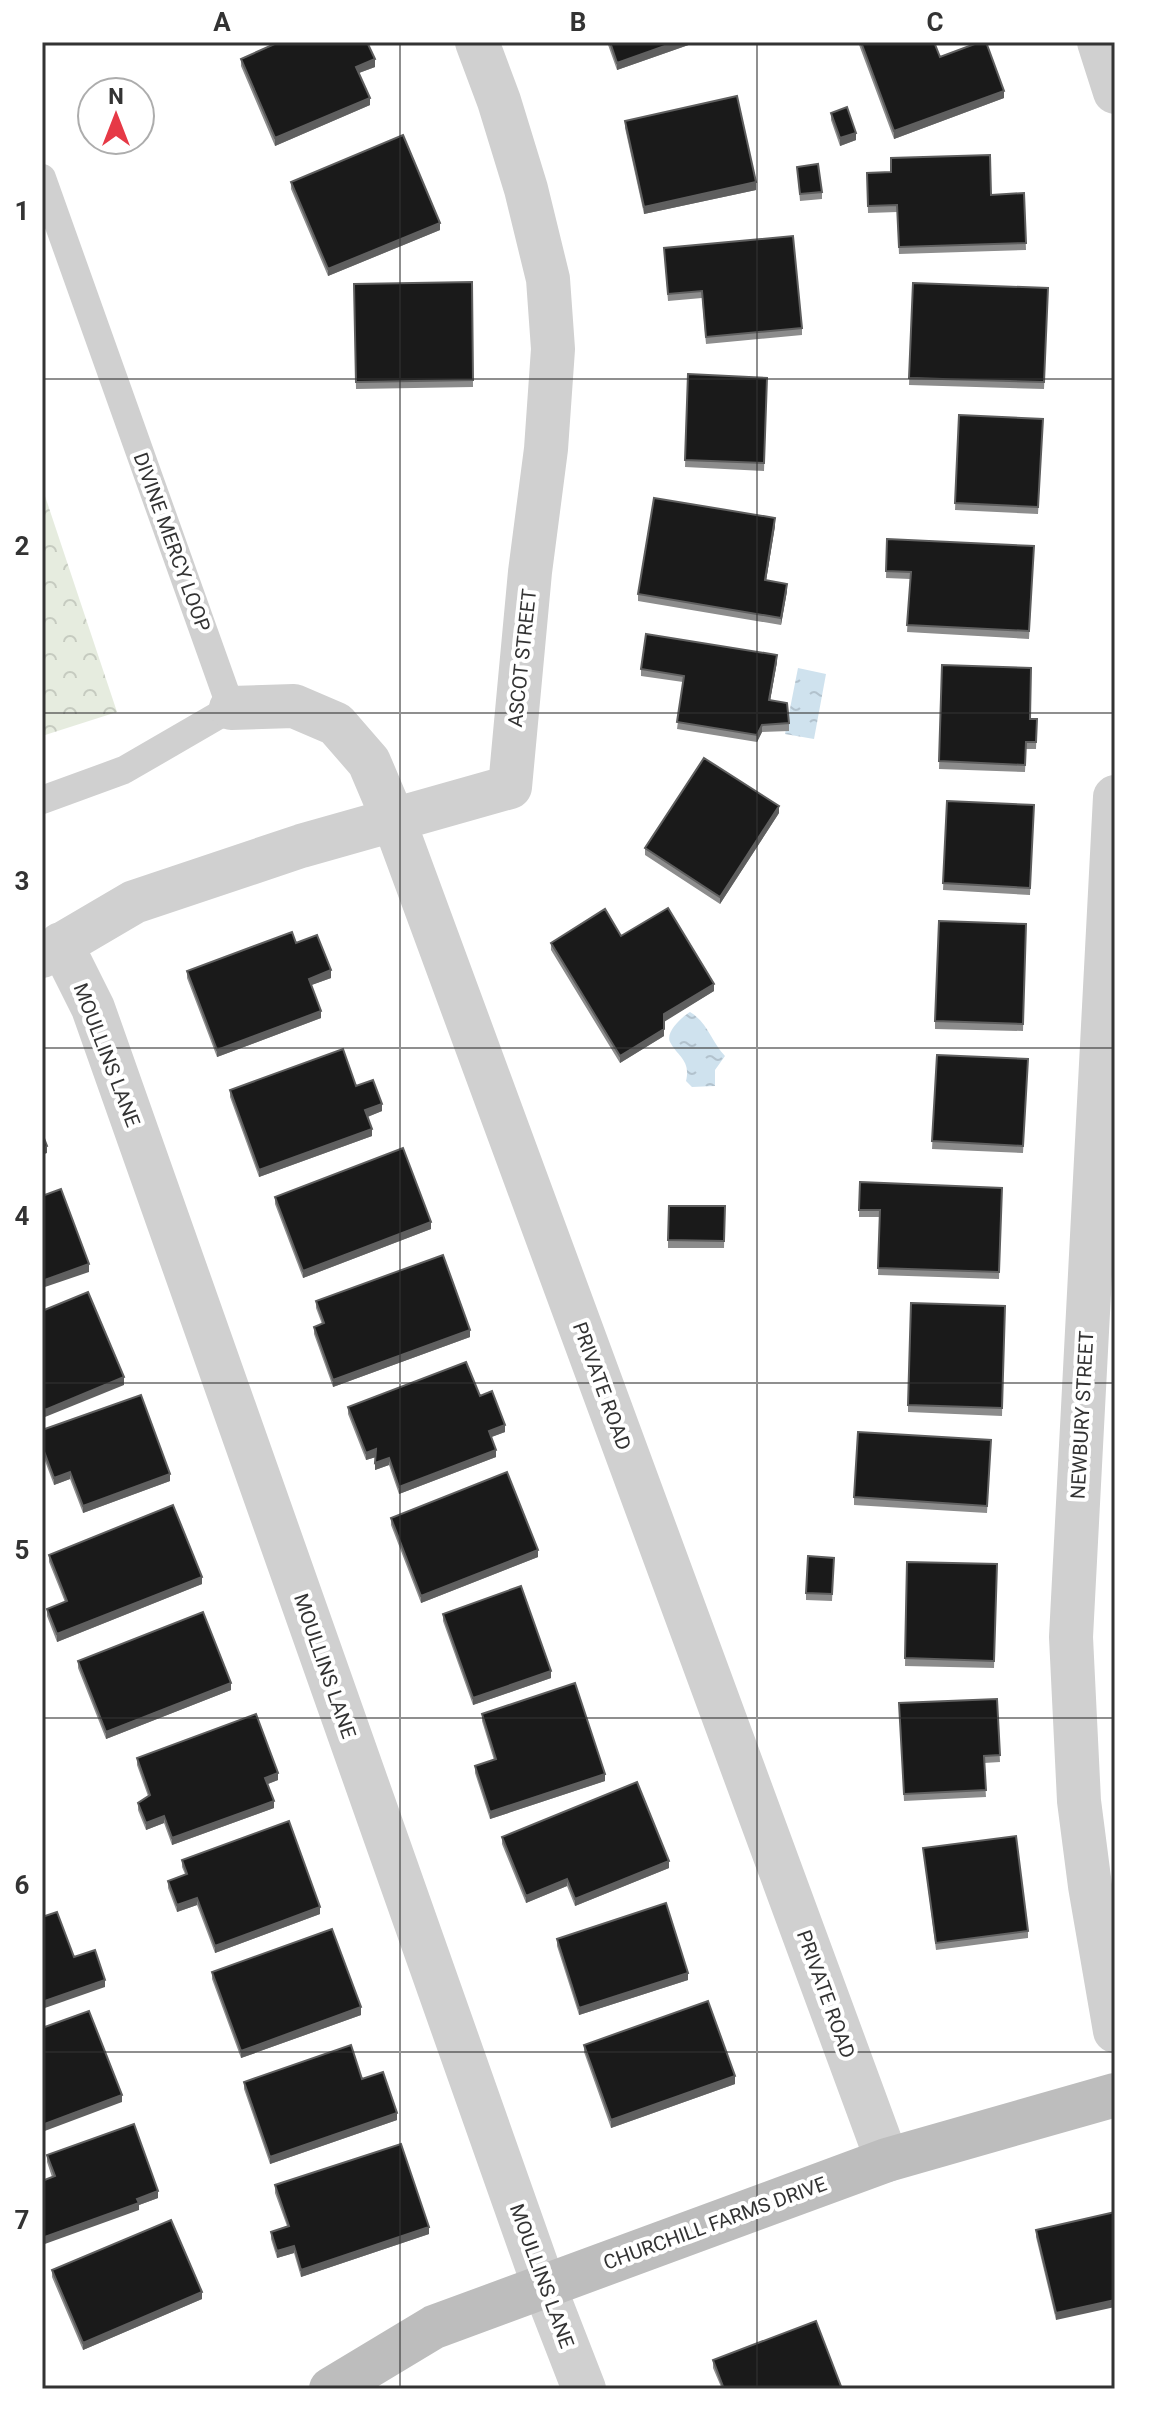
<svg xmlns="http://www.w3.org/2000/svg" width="1157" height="2431" font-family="Roboto,sans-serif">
	<defs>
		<pattern id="park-crowns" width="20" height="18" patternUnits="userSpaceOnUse" patternTransform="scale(2)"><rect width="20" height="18" fill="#e6ecdf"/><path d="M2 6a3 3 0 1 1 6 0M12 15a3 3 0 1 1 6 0" fill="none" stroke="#c6cbc0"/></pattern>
		<pattern id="water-ripples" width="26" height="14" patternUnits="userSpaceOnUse" patternTransform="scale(2)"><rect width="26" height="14" fill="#cfe2ee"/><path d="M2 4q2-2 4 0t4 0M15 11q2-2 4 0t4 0" fill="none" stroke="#b2c2cd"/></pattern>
	</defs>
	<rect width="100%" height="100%" fill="#fff"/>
	<!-- park -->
	<path fill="url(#park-crowns)" d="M42 487 117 712 42 736Z"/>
	<!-- water -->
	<path fill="url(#water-ripples)" d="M798 668 826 674 814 739 785 734Z
		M690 1012C708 1023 711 1041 725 1056L715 1070V1086L692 1087 686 1081C691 1060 678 1057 670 1042 665 1032 683 1016 690 1012Z"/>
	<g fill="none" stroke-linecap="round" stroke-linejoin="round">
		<!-- lane -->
		<path stroke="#d0d0d0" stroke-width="28" d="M42 178 231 708 124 770 42 800"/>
		<!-- street -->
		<path stroke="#d0d0d0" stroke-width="44" d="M1099 42 1115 92
			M231 708 294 706 336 724 369 762 394 821 887 2160
			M1115 797 1071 1637 1079 1801 1090 1886 1115 2031
			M61 944 93 1008 544 2286 584 2389
			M42 956 134 902 301 846 510 787 530 572 546 449 553 349 548 279 526 189 499 101 477 42"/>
		<!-- secondary -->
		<path stroke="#bdbdbd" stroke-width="44" d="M331 2389 434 2327 887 2160 1115 2095"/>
	</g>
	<!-- wall -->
	<path fill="#8c8c8c" d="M607 42H697L617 70Z
		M858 42H934L940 57 1004 98 894 139Z
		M241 59 375 67 359 73 370 105 275 146 241 66Z
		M831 113 856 140 840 146 831 120Z
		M625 121 756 190 644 214 625 128Z
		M797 167 822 192V199L800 201Z
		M867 173 991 195 1024 193 1026 250 899 254 897 212 868 213Z
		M291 182 440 230 328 276 291 189Z
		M664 248 802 328V335L706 344 702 298 668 301Z
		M472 282 473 387 356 389 354 284Z
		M913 283 1048 288 1044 389 909 385Z
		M688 374 767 378 764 471 685 467Z
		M959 415 1043 419 1038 514 955 510Z
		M775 526 766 581 787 591 781 625 638 601V594Z
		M887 539 1034 546 1029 639 907 632 910 579 886 578Z
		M777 662 770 700 789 723V731L762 732 757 742 677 729 683 682 641 676V669Z
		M942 665 1030 719H1037L1036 749H1026L1025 772 939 769Z
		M947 801 1034 805 1030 895 943 890Z
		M779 813 720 904 645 855V848Z
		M1026 924 1023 1031 935 1029V1021Z
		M621 936 714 991 664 1021V1036L620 1063 551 950V943Z
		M296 943 331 978 311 985 321 1018 217 1057 187 978V971Z
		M937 1055 1028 1059 1023 1153 932 1149Z
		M356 1086 382 1111 367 1117 372 1136 259 1177 230 1097V1090Z
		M860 1182 1002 1188 999 1279 878 1275 880 1217H859Z
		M275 1197 431 1229 303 1278 275 1204Z
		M725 1206 724 1248H668V1240Z
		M316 1301 470 1337 333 1387 314 1334V1327L322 1324 316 1308Z
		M1005 1306 1002 1416 908 1412V1405Z
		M348 1407 505 1432 491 1437 496 1457 399 1494 389 1465 375 1470 376 1457 366 1460 348 1414Z
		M42 1430 170 1481 83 1513 70 1479 54 1485 42 1453Z
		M991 1440 987 1513 854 1505V1497Z
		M391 1518 538 1557 421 1603 391 1525Z
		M49 1555 202 1584 57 1642 47 1616V1609L65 1602 49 1562Z
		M834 1558 832 1601 806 1600V1593Z
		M907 1562 997 1564 994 1668 905 1666Z
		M443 1614 551 1678 473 1705 443 1621Z
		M78 1661 231 1690 106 1739 78 1668Z
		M997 1699 1000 1762 984 1763 986 1797 904 1801 899 1703Z
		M482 1714 605 1781 490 1819 475 1773V1766L494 1760 482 1721Z
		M137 1758 278 1780 268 1784 274 1808 172 1845 164 1823 146 1830 138 1810V1803L148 1796 137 1765Z
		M502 1837 669 1868 575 1906 567 1886 526 1903 502 1844Z
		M923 1848 1028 1931V1938L936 1950Z
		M182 1860 320 1914 215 1953 197 1905 177 1912 168 1888V1881L185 1874 182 1867Z
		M557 1939 688 1980 579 2015 557 1946Z
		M212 1972 361 2015 241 2058 212 1979Z
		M584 2045 735 2084 611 2128 584 2052Z
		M244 2082 397 2120 270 2164 244 2089Z
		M47 2155 158 2198 139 2205V2210L52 2177 47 2162Z
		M275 2185 429 2234 301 2277 294 2253 277 2258 271 2239V2232L287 2226 275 2193Z
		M1115 2212 1056 2320 1036 2237V2230Z
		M52 2270 202 2299 83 2350 52 2277Z
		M713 2360 842 2389H722L713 2368Z"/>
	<!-- shaded-wall -->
	<path fill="#5f5f5f" d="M676 42H697L617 70V63Z
		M375 59V67L356 74V67Z
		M1004 91V98L894 139V131Z
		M370 98V105L275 146V138Z
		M856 133V140L840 146V138Z
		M756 182V190L644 214V207Z
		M440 223V230L328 276V269Z
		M775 518V526L765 587V580Z
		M787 584V591L781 625V618Z
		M777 655V662L769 707V700Z
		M762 725V732L757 742V735Z
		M779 806V813L720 904V897Z
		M331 970V978L309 986V979Z
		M714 984V991L664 1022V1014Z
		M321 1011V1018L217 1057V1050Z
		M664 1029V1036L620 1063V1056Z
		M382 1104V1111L365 1118V1110Z
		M372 1129V1136L259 1177V1170Z
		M47 1146V1153L42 1155V1148Z
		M431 1222V1229L303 1278V1271Z
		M89 1264V1272L42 1288V1281Z
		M470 1330V1337L333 1387V1380Z
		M124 1377V1385L45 1417V1410Z
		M505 1425V1432L489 1438V1431Z
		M376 1449V1457L366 1460V1453Z
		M496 1450V1457L399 1494V1487Z
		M389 1458V1465L375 1470V1463Z
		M70 1472V1479L54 1485V1478Z
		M170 1474V1481L83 1513V1506Z
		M538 1550V1557L421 1603V1596Z
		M202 1577V1584L57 1642V1634Z
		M551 1671V1678L473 1705V1698Z
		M231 1683V1690L106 1739V1732Z
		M278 1773V1780L265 1785V1778Z
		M605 1774V1781L490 1819V1812Z
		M274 1801V1808L172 1845V1838Z
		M164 1816V1823L146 1830V1823Z
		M669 1861V1868L575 1906V1899Z
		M567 1879V1886L526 1903V1896Z
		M197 1898V1905L177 1912V1905Z
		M320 1907V1914L215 1953V1946Z
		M688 1973V1980L579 2015V2008Z
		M105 1980V1987L42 2009V2002Z
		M361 2007V2015L241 2058V2051Z
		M735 2076V2084L611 2128V2120Z
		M122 2095V2102L42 2132V2125Z
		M397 2113V2120L270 2164V2157Z
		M158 2191V2198L139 2205V2210L42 2245V2238Z
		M429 2227V2234L301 2277V2270Z
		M294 2246V2253L277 2258V2251Z
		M202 2292V2299L83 2350V2343Z
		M1115 2300V2307L1056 2320V2313Z"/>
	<!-- building -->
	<path fill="#1a1a1a" stroke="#5f5f5f" stroke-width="2" d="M279 42H367L375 59 356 67 370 98 275 138 241 59Z
		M610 42H676L617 63Z
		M861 42H934L940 57 980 42H986L1004 91 894 131Z
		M737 96 756 182 644 207 625 121Z
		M847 107 856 133 840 138 831 113Z
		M403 135 440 223 328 269 291 182Z
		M990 155 991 195 1024 193 1026 243 899 247 897 205 868 206 867 173 891 172V158Z
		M818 164 822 192 800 194 797 167Z
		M793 236 802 328 706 337 702 291 668 294 664 248Z
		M472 282 473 380 356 382 354 284Z
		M913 283 1048 288 1044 382 909 378Z
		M688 374 767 378 764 463 685 460Z
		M959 415 1043 419 1038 507 955 503Z
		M654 498 775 518 765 580 787 584 781 618 638 594Z
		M887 539 1034 546 1029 631 907 625 911 572 886 571Z
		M646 634 777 655 769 700 787 703 789 723 762 725 757 735 677 722 684 676 641 669Z
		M942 665 1031 668 1030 719H1037L1036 742H1026L1025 765 939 761Z
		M704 758 779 806 720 897 645 848Z
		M947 801 1034 805 1030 888 943 883Z
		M668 908 714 984 664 1014V1029L620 1056 551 943 605 909 621 936Z
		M939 921 1026 924 1023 1024 935 1021Z
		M292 932 296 943 317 935 331 970 309 979 321 1011 217 1050 187 971Z
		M343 1049 356 1086 373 1080 382 1104 365 1110 372 1129 259 1170 230 1090Z
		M937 1055 1028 1059 1023 1146 932 1141Z
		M42 1133 47 1146 42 1148Z
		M403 1148 431 1222 303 1271 275 1197Z
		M860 1182 1002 1188 999 1272 878 1268 880 1210H859Z
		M61 1189 89 1264 42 1281V1196Z
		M669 1206H725L724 1241 668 1240Z
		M443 1255 470 1330 333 1380 314 1327 324 1323 316 1301Z
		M88 1292 124 1377 45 1410 42 1404V1311Z
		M911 1303 1005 1306 1002 1408 908 1405Z
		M466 1362 480 1396 492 1391 505 1425 489 1431 496 1450 399 1487 389 1458 375 1463 376 1449 366 1453 348 1407Z
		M141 1395 170 1474 83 1506 70 1472 54 1478 42 1446V1430Z
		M858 1432 991 1440 987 1506 854 1497Z
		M507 1472 538 1550 421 1596 391 1518Z
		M173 1505 202 1577 57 1634 47 1609 67 1601 49 1555Z
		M808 1556 834 1558 832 1594 806 1593Z
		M907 1562 997 1564 994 1661 905 1658Z
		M521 1586 551 1671 473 1698 443 1614Z
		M203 1612 231 1683 106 1732 78 1661Z
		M575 1683 605 1774 490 1812 475 1766 496 1759 482 1714Z
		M997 1699 1000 1755 984 1756 986 1790 904 1794 899 1703Z
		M256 1714 278 1773 265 1778 274 1801 172 1838 164 1816 146 1823 138 1803 150 1795 137 1758Z
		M637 1782 669 1861 575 1899 567 1879 526 1896 502 1837Z
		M289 1821 320 1907 215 1946 197 1898 177 1905 168 1881 187 1874 182 1860Z
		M1016 1836 1028 1931 936 1943 923 1848Z
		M666 1903 688 1973 579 2008 557 1939Z
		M57 1912 74 1957 95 1950 105 1980 42 2002V1917Z
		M332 1929 361 2007 241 2051 212 1972Z
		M708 2001 735 2076 611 2120 584 2045Z
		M89 2011 122 2095 42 2125V2028Z
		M351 2045 362 2079 383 2072 397 2113 270 2157 244 2082Z
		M134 2124 158 2191 137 2199 139 2203 42 2238V2181L55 2176 47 2155Z
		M401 2144 429 2227 301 2270 294 2246 277 2251 271 2232 289 2226 275 2185Z
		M1115 2212V2300L1056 2313 1036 2230Z
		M171 2220 202 2292 83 2343 52 2270Z
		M816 2321 842 2389H724L713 2360Z"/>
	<!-- grid -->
	<path fill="none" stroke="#333" stroke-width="2" stroke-opacity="0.55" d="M400 42V2389M757 42V2389M42 379H1115M42 713H1115M42 1048H1115M42 1383H1115M42 1718H1115M42 2052H1115"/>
	<g text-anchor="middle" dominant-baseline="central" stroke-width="8" stroke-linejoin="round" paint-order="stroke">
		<!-- street labels -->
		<g font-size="20" fill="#333" stroke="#fff">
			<text transform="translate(172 542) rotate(70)">DIVINE MERCY LOOP</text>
			<text transform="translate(522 658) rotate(-84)">ASCOT STREET</text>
			<text transform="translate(107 1055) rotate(69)">MOULLINS LANE</text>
			<text transform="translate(602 1386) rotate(70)">PRIVATE ROAD</text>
			<text transform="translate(1082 1415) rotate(-87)">NEWBURY STREET</text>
			<text transform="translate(325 1666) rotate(71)">MOULLINS LANE</text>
			<text transform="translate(826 1994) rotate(70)">PRIVATE ROAD</text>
			<text transform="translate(715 2223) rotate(-20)">CHURCHILL FARMS DRIVE</text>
			<text transform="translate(542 2276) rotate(70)">MOULLINS LANE</text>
		</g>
	</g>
	<!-- border -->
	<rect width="1157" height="2431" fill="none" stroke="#ffffff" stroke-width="88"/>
	<!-- north arrow -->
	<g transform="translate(116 116)"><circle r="38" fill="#ffffff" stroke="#adadad" stroke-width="2"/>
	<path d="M0-6L14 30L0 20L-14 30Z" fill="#e63946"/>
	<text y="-12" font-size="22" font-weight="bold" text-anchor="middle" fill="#333333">N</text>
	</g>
	<rect x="44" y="44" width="1069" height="2343" fill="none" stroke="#333" stroke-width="3"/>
	<g font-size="26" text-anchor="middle" font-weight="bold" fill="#333">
		<text x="222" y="31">A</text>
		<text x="578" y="31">B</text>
		<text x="935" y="31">C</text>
		<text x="22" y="220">1</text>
		<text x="22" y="555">2</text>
		<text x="22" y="890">3</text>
		<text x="22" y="1225">4</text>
		<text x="22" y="1559">5</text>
		<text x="22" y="1894">6</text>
		<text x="22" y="2229">7</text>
	</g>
</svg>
